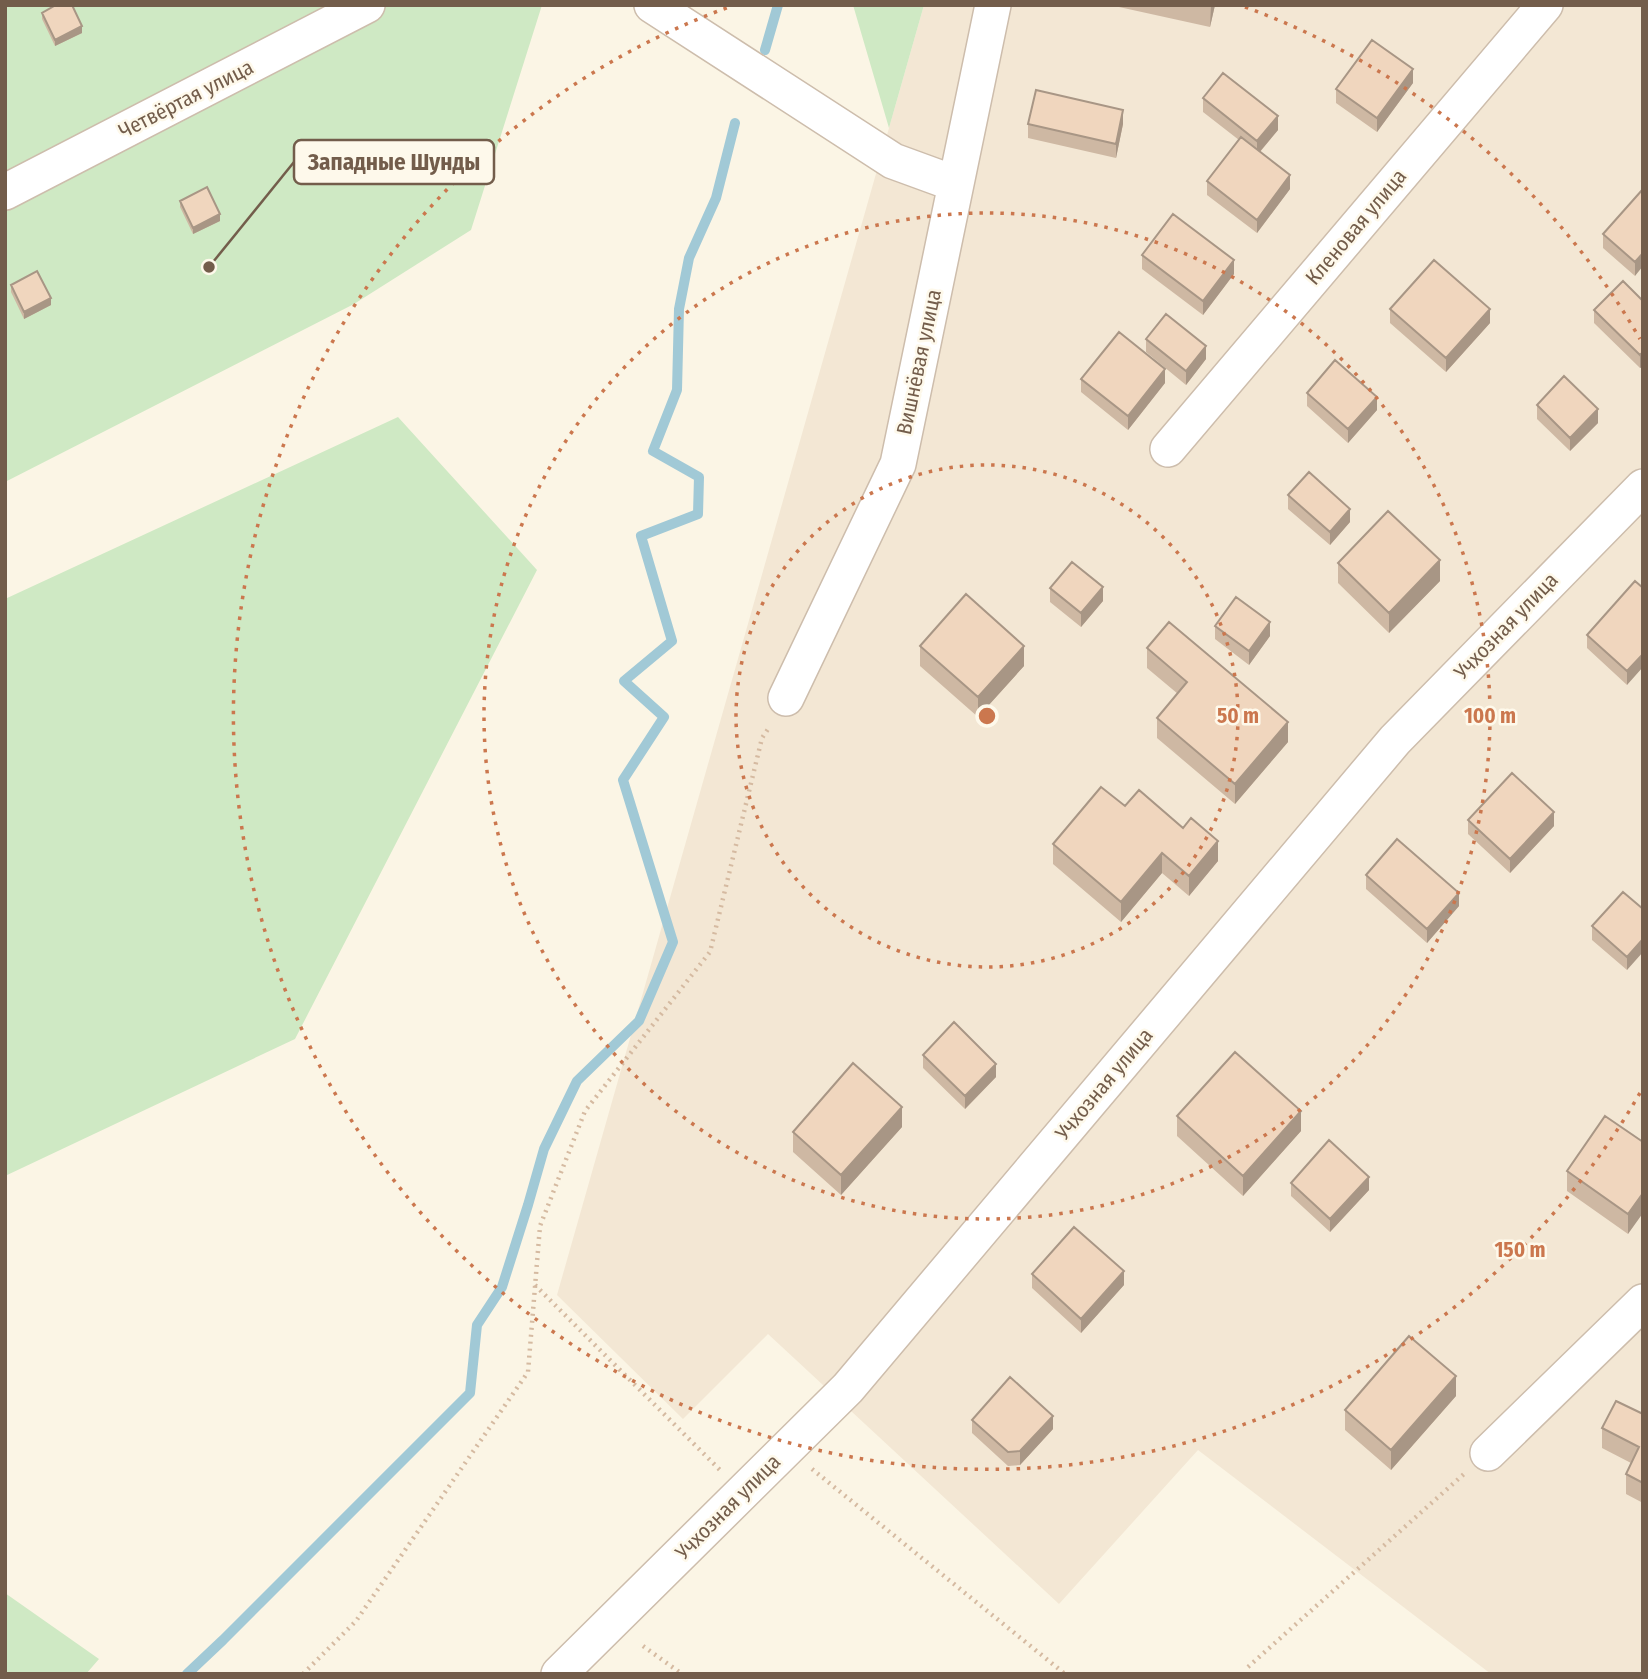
<svg xmlns="http://www.w3.org/2000/svg" width="1648" height="1679" font-family="'Fira Sans Condensed',sans-serif">
	<rect width="100%" height="100%" fill="#fbf5e5"/>
	<!-- residential -->
	<path fill="#f3e7d4" d="M924 5H1643V1674H1491L1198 1450 1059 1604 768 1334 683 1419 557 1295Z"/>
	<!-- green -->
	<path fill="#cfe9c4" d="M5 5H542L471 230 354 304 5 482Z
		M853 5H924L889 128Z
		M398 417 537 570 295 1039 5 1176V599Z
		M5 1593 99 1659 86 1674H5Z"/>
	<g fill="none" stroke-linecap="round" stroke-linejoin="round">
		<!-- stream -->
		<path stroke="#a1c9d6" stroke-width="10" d="M765 50 778 5
			M187 1674 223 1640 470 1393 477 1325 502 1287 528 1205 544 1149 577 1081 639 1021 673 942 623 780 664 717 624 681 672 641 641 536 698 514 699 477 653 451 677 390 679 309 689 258 716 198 735 123"/>
		<!-- street casing -->
		<g stroke="#cdbdac" stroke-width="38">
			<path id="street" d="M652 5 893 161 956 184
				M5 192 367 5
				M1168 449 1545 5
				M786 698 898 464 993 5
				M1488 1453 1643 1302
				M559 1674 848 1388 1395 740 1643 487"/>
		</g>
		<!-- path -->
		<path stroke="#d5baa1" stroke-width="4.5" stroke-dasharray="2 5" stroke-linecap="butt" d="M535 1285 720 1470
			M812 1469 1065 1674
			M643 1646 682 1674
			M303 1674 356 1621 528 1372 540 1226 585 1111 710 952 762 738 770 726
			M1248 1674V1667L1464 1474"/>
		<!-- street -->
		<use href="#street" stroke="#fff" stroke-width="35"/>
	</g>
	<!-- wall -->
	<path fill="#ceb8a3" d="M1119 5H1215L1210 27 1119 7Z
		M42 13 82 33 55 46 42 19Z
		M1413 83 1377 132 1336 103V89Z
		M1203 98 1278 130 1260 152 1290 189 1257 233 1207 195V181L1239 140 1203 112Z
		M1028 124H1123L1116 158 1028 138Z
		M1643 189 1635 276 1603 248V234Z
		M180 201 220 221 193 234 180 207Z
		M1142 255 1234 274 1203 315 1142 269Z
		M11 285 51 305 24 319 11 292Z
		M1643 301V366L1640 368 1594 323V310Z
		M1390 309 1490 323 1446 372 1390 323Z
		M1146 339 1206 359 1186 385 1146 352Z
		M1081 379 1165 383 1128 430 1081 392Z
		M1307 393 1377 410 1348 443 1307 406Z
		M1537 405 1598 423 1570 451 1537 419Z
		M1288 495 1350 522 1330 545 1288 509Z
		M1338 563 1440 581 1389 633 1338 583Z
		M1050 588 1103 601 1081 627 1050 602Z
		M1643 588 1627 685 1587 648V635Z
		M1215 626 1270 636 1249 665 1215 639Z
		M920 646 1024 666 978 717 920 666Z
		M1147 648 1288 742 1235 804 1157 738V718L1178 694 1147 668Z
		M1125 806 1218 861 1189 896 1162 873 1121 922 1053 864V844Z
		M1468 820 1554 826 1510 873 1468 834Z
		M1366 875 1459 906 1427 943 1366 889Z
		M1643 909 1627 970 1592 940V926Z
		M923 1055 996 1077 965 1109 923 1068Z
		M1177 1116 1301 1131 1243 1196 1177 1136Z
		M902 1127 841 1195 793 1152V1132Z
		M1643 1142 1628 1234 1567 1191V1171Z
		M1291 1183 1369 1190 1330 1232 1291 1196Z
		M1032 1274 1124 1285 1081 1333 1032 1288Z
		M1456 1396 1391 1470 1345 1430V1410Z
		M1643 1414V1503L1626 1494V1474L1631 1463 1602 1448V1428Z
		M972 1420 1053 1429 1020 1465 1008 1466 972 1433Z"/>
	<!-- shaded-wall -->
	<path fill="#a89685" d="M1211 5H1215L1210 27Z
		M82 26V33L55 46V40Z
		M1413 69V83L1377 132V118Z
		M1123 110V124L1116 158V144Z
		M1278 116V130L1257 155V141Z
		M1290 175V189L1257 233V220Z
		M220 214V221L193 234V228Z
		M1643 253V266L1635 276V262Z
		M1234 260V274L1203 315V301Z
		M51 298V305L24 319V312Z
		M1490 309V323L1446 372V358Z
		M1206 346V359L1186 385V371Z
		M1643 352V366L1640 368V355Z
		M1165 369V383L1128 430V416Z
		M1377 397V410L1348 443V429Z
		M1598 409V423L1570 451V438Z
		M1350 509V522L1330 545V532Z
		M1440 560V581L1389 633V613Z
		M1103 587V601L1081 627V613Z
		M1270 622V636L1249 665V651Z
		M1024 646V666L978 717V697Z
		M1643 654V667L1627 685V671Z
		M1288 722V742L1235 804V784Z
		M1554 812V826L1510 873V859Z
		M1218 841V861L1189 896V876Z
		M1162 853V873L1121 922V902Z
		M1459 893V906L1427 943V929Z
		M1643 939V952L1627 970V957Z
		M996 1064V1077L965 1109V1096Z
		M902 1107V1127L841 1195V1175Z
		M1301 1111V1131L1243 1196V1176Z
		M1369 1177V1190L1330 1232V1219Z
		M1643 1193V1213L1628 1234V1214Z
		M1124 1271V1285L1081 1333V1319Z
		M1456 1376V1396L1391 1470V1450Z
		M1053 1416V1429L1020 1465V1451Z"/>
	<!-- building -->
	<path fill="#f0d6be" stroke="#a89685" stroke-width="2" d="M56 5H72L82 26 55 40 42 13Z
		M1372 40 1413 69 1377 118 1336 89Z
		M1223 73 1278 116 1257 141 1203 98Z
		M1036 90 1123 110 1116 144 1028 124Z
		M1241 137 1290 175 1257 220 1207 181Z
		M207 187 220 214 193 228 180 201Z
		M1643 189V253L1635 262 1603 234Z
		M1173 214 1234 260 1203 301 1142 255Z
		M1434 260 1490 309 1446 358 1390 309Z
		M37 271 51 298 24 312 11 285Z
		M1623 281 1643 301V352L1640 355 1594 310Z
		M1166 314 1206 346 1186 371 1146 339Z
		M1119 332 1165 369 1128 416 1081 379Z
		M1335 360 1377 397 1348 429 1307 393Z
		M1564 376 1598 409 1570 438 1537 405Z
		M1309 472 1350 509 1330 532 1288 495Z
		M1388 511 1440 560 1389 613 1338 563Z
		M1072 562 1103 587 1081 613 1050 588Z
		M1635 581 1643 588V654L1627 671 1587 635Z
		M966 594 1024 646 978 697 920 646Z
		M1236 597 1270 622 1249 651 1215 626Z
		M1169 622 1288 722 1235 784 1157 718 1187 682 1147 648Z
		M1512 773 1554 812 1510 859 1468 820Z
		M1101 787 1125 806 1139 790 1183 828 1191 818 1218 841 1189 876 1162 853 1121 902 1053 844Z
		M1397 839 1459 893 1427 929 1366 875Z
		M1623 892 1643 909V939L1627 957 1592 926Z
		M954 1022 996 1064 965 1096 923 1055Z
		M1235 1052 1301 1111 1243 1176 1177 1116Z
		M853 1063 902 1107 841 1175 793 1132Z
		M1605 1116 1643 1142V1193L1628 1214 1567 1171Z
		M1329 1140 1369 1177 1330 1219 1291 1183Z
		M1074 1227 1124 1271 1081 1319 1032 1274Z
		M1409 1336 1456 1376 1391 1450 1345 1410Z
		M1010 1377 1053 1416 1020 1451 1008 1452 972 1420Z
		M1616 1401 1643 1414V1483L1626 1474 1639 1447 1602 1428Z"/>
	<!-- distance rings -->
	<g fill="none" stroke="#cb774e" stroke-width="3.5" stroke-dasharray="3.5 7">
		<circle cx="987" cy="716" r="251"/>
		<circle cx="987" cy="716" r="503"/>
		<path d="M1640 1093A754 754 0 1 1 729 7M1245 7A754 754 0 0 1 1640 339"/>
	</g>
	<g text-anchor="middle" dominant-baseline="central" stroke-width="5" stroke-linejoin="round" paint-order="stroke">
		<!-- street labels -->
		<g font-size="21" fill="#735d4b" stroke="#fef9eb">
			<text transform="translate(186 99) rotate(-27)">Четвёртая улица</text>
			<text transform="translate(1356 227) rotate(-50)">Кленовая улица</text>
			<text transform="translate(919 362) rotate(-78)">Вишнёвая улица</text>
			<text transform="translate(1506 626) rotate(-46)">Учхозная улица</text>
			<text transform="translate(1104 1084) rotate(-50)">Учхозная улица</text>
			<text transform="translate(728 1507) rotate(-45)">Учхозная улица</text>
		</g>
	</g>
	<circle cx="987" cy="716" r="10" fill="#cb774e" stroke="#fef9eb" stroke-width="3.5"/>
	<g font-size="21" text-anchor="middle" font-weight="bold" fill="#cb774e" stroke="#fef9eb" stroke-width="5" stroke-linejoin="round" paint-order="stroke">
		<text x="1238" y="723">50 m</text>
		<text x="1490" y="723">100 m</text>
		<text x="1520" y="1257">150 m</text>
	</g>
	<!-- callouts -->
	<path fill="none" stroke="#735d4b" stroke-width="2.5" d="M209 267L294 162"/>
	<circle fill="#735d4b" stroke="#fef9eb" stroke-width="2.5" cx="209" cy="267" r="7"/>
	<rect fill="#fef9eb" stroke="#735d4b" stroke-width="2.5" x="294" y="140" width="200" height="44" rx="7"/>
	<g font-size="23" text-anchor="middle" font-weight="bold" fill="#735d4b">
		<text x="394" y="170">Западные Шунды</text>
	</g>
	<!-- border -->
	<rect width="1648" height="1679" fill="none" stroke="#735d4b" stroke-width="14"/>
</svg>
